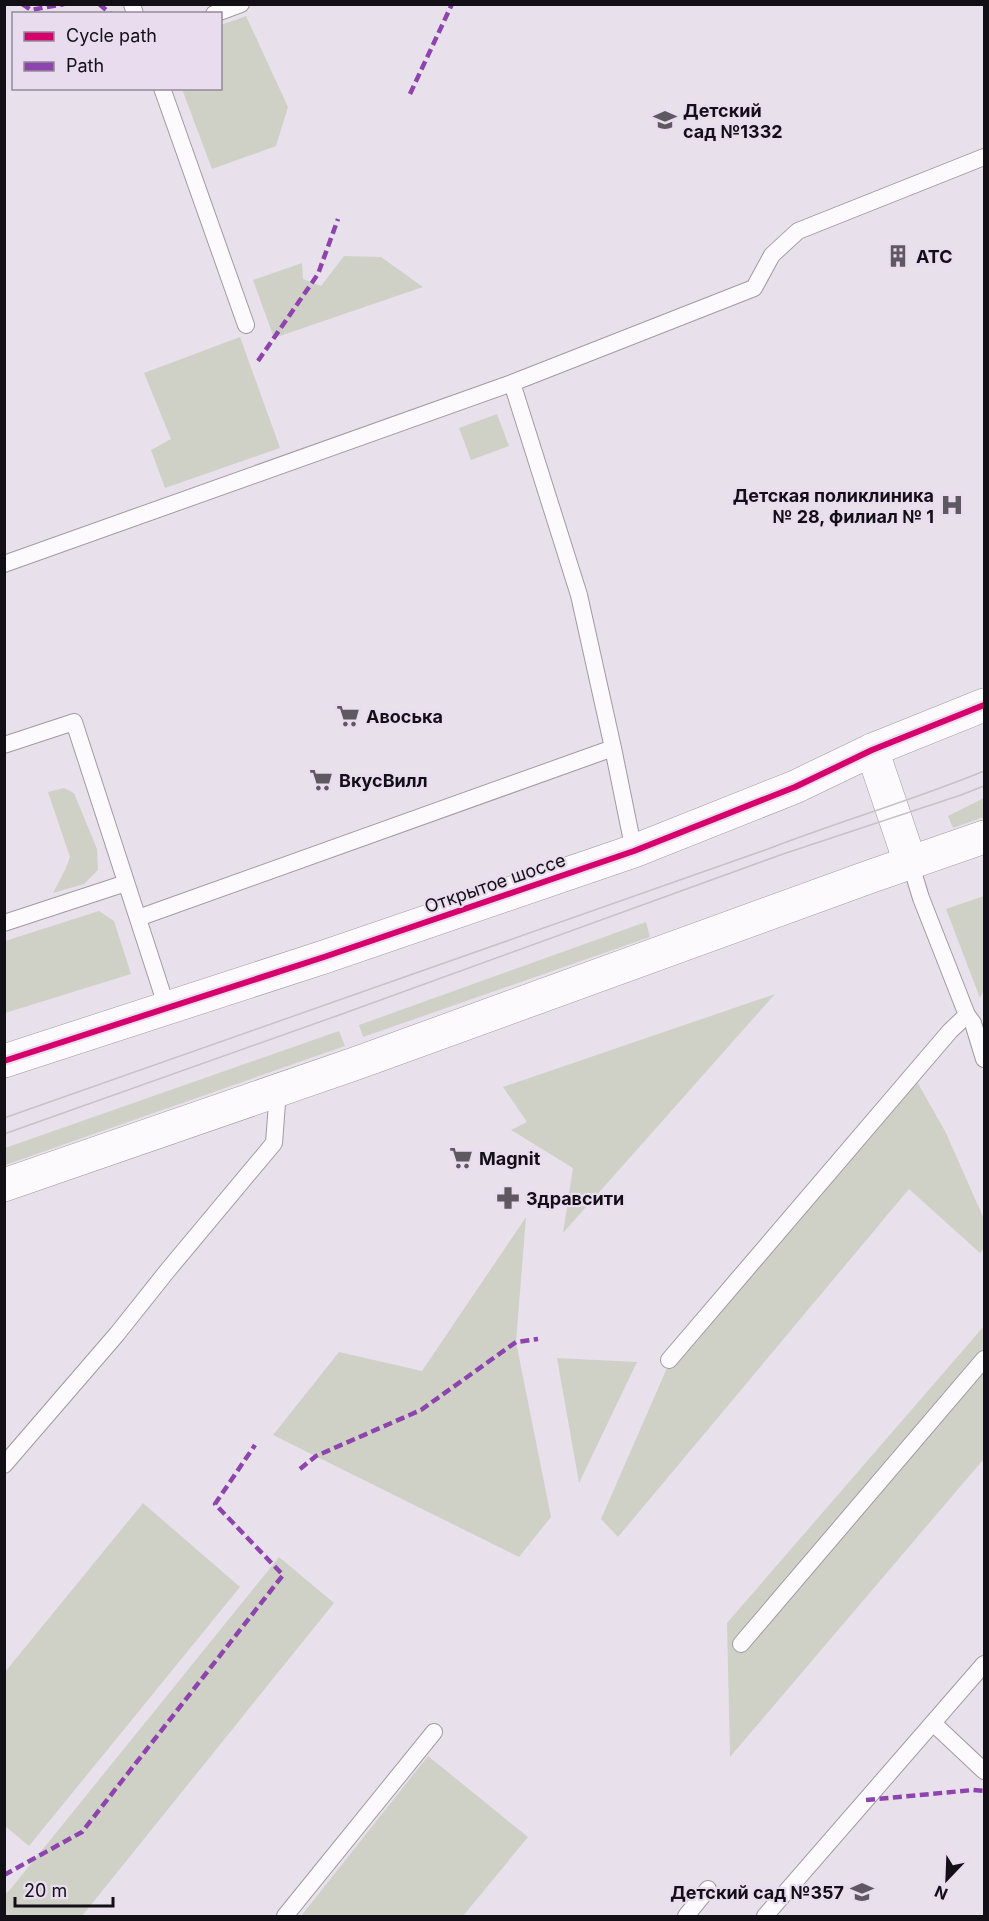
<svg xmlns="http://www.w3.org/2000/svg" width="989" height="1921" font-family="Inter,sans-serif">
	<rect width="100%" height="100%" fill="#e8e0eb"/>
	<!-- green -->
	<path fill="#cfd1c7" d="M246 16 288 107 276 146 212 169 182 89 220 88 221 25Z
		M344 256 381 257 423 287 274 338 253 280 302 263 303 279 321 286Z
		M240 337 280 448 165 488 151 450 171 439 144 373Z
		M497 414 509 446 471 460 459 428Z
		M64 788 74 793 97 849 98 870 84 884 53 893 65 870 70 857 48 792Z
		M984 798V817L953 828 948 816Z
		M984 896V990L980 998 946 909Z
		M99 911 114 921 131 974 5 1013V941Z
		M646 922 650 937 363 1037 359 1025Z
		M775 994 563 1233 573 1168 511 1130 527 1122 503 1087Z
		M339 1031 345 1046 5 1165V1148Z
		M915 1078 946 1133 984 1219V1248L980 1253 909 1189 618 1537 601 1519 674 1352Z
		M526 1217 516 1342 551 1517 519 1557 273 1435 339 1352 422 1371Z
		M984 1326V1463L982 1461 730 1757 727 1623Z
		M557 1358 637 1362 579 1483Z
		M143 1503 240 1587 29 1846 5 1826V1672Z
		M279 1557 334 1603 82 1916H5V1894L9 1891Z
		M428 1756 528 1837 463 1916H301Z"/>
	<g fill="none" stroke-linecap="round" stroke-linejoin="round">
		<!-- service casing -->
		<g stroke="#a09ba2" stroke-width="18">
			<path id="service" d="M132 4 135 14
				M214 14 241 4
				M162 88 246 325
				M512 383 579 595 613 748 634 851
				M4 564 512 383 754 288 772 255 798 231 984 157
				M4 745 74 722 167 1008
				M910 862 921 898 967 1015 973 1023 984 1059
				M138 918 613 748
				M4 923 126 883
				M669 1360 950 1031 967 1015
				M4 1465 117 1334 168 1270 274 1143 278 1090
				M741 1644 984 1359
				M933 1723 984 1771
				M285 1916 434 1732
				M686 1916 708 1889
				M765 1916 984 1664"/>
		</g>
		<!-- minor casing -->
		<g stroke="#a09ba2" stroke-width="34">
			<path id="minor" d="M872 750 910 862
				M4 1185 357 1063 869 877 984 837"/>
		</g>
		<!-- tertiary casing -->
		<g stroke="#a09ba2" stroke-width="34">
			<path id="tertiary" d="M4 1061 324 957 634 851 795 787 872 750 984 705"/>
		</g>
		<!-- service -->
		<use href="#service" stroke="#fcfafc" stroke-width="16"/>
		<!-- minor -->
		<use href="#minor" stroke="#fcfafc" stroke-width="33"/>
		<!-- tertiary -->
		<use href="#tertiary" stroke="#fcfafc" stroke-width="33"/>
		<!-- tram -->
		<path stroke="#c5c3c6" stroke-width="1.5" d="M4 1118 768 849C840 821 914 800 984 771
			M4 1134 342 1014 783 854 961 795 984 786"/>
		<!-- quiet -->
		<path stroke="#8e44ad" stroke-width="4.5" stroke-dasharray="9 4.5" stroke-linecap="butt" d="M22 4 31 10 64 4
			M99 4 111 14
			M410 94 452 4
			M258 361 318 274 338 219
			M300 1469 316 1456 421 1410 516 1342 538 1339
			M866 1800 973 1790 984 1791
			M4 1875 82 1832 283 1575 215 1504 255 1445"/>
		<!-- cycleway casing -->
		<g stroke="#e9dcef" stroke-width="10">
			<path id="cycleway" d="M4 1061 324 957 634 851 795 787 872 750 984 705"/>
		</g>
		<!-- cycleway -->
		<use href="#cycleway" stroke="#d6006c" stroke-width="6"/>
	</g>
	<!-- icons -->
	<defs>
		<g id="school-bare" transform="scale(1.8)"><path d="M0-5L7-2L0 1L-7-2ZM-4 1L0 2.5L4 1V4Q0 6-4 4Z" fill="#5e5861" stroke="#e9dcef" stroke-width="2.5" paint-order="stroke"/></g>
		<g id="building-bare" transform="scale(1.8)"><path d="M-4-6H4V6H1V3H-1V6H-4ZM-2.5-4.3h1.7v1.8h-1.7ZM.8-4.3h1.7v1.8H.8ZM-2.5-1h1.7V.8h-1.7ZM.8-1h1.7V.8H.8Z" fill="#5e5861" stroke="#e9dcef" stroke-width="2.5" paint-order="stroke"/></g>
		<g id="hospital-bare" transform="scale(1.8)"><path d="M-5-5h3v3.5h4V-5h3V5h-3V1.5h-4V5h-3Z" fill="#5e5861" stroke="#e9dcef" stroke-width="2.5" paint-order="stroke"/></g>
		<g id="supermarket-bare" transform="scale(1.8)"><path d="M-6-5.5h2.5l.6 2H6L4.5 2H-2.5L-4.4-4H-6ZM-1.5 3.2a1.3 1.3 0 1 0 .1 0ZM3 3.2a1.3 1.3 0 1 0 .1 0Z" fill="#5e5861" stroke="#e9dcef" stroke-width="2.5" paint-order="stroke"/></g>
		<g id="pharmacy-bare" transform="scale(1.8)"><path d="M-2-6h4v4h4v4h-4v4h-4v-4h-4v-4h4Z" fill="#5e5861" stroke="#e9dcef" stroke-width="2.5" paint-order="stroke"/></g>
	</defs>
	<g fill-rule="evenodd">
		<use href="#school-bare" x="665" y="120"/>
		<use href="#building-bare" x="898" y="256"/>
		<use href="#hospital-bare" x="952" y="505"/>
		<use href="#supermarket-bare" x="348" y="716"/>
		<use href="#supermarket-bare" x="321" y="780"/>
		<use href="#supermarket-bare" x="461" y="1158"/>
		<use href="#pharmacy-bare" x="508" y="1198"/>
		<use href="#school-bare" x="862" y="1892"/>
	</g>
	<g text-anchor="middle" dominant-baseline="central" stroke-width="4.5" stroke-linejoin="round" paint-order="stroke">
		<!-- poi labels -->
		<g font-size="18" font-weight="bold" fill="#130f16" stroke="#e9dcef" text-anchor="start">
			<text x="683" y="110">Детский<tspan x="683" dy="21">сад №1332</tspan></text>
			<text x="916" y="256">АТС</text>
			<text x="934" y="495" text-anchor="end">Детская поликлиника<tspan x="934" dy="21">№ 28, филиал № 1</tspan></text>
			<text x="366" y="716">Авоська</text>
			<text x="339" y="780">ВкусВилл</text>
			<text x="479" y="1158">Magnit</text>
			<text x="526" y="1198">Здравсити</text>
			<text x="844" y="1892" text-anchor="end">Детский сад №357</text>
		</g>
		<!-- street labels -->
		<g font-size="18" fill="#130f16" stroke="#e9dcef">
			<text transform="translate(495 883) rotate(-19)">Открытое шоссе</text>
		</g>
	</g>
	<!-- border -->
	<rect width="989" height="1921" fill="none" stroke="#130f16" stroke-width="12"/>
	<!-- legend -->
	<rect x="12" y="12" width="210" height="78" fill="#e9dcef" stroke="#938a98" stroke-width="1.5"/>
	<rect x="24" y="32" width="30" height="9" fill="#d6006c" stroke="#938a98" stroke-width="1.5"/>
	<text x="66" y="42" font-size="18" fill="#130f16">Cycle path</text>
	<rect x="24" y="62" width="30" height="9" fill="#8e44ad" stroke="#938a98" stroke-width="1.5"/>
	<text x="66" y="72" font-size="18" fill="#130f16">Path</text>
	<!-- north arrow -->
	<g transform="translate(947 1879) rotate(203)" stroke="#e9dcef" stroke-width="4.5" paint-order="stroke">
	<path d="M0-4.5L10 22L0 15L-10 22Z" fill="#130f16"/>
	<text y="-9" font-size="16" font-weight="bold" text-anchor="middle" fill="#130f16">N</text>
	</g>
	<!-- scale -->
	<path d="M15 1897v9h98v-9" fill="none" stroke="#130f16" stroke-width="3"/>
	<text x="24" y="1897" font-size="18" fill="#130f16" stroke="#e9dcef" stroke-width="4.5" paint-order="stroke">20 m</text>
</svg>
